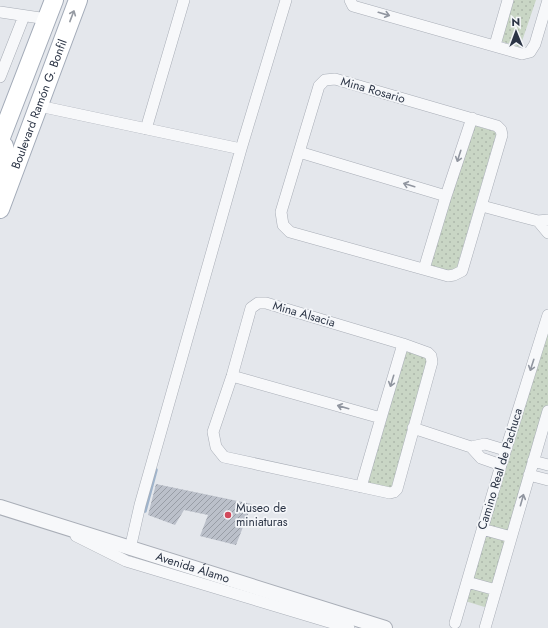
<svg xmlns="http://www.w3.org/2000/svg" width="548" height="628" font-family="Jost,sans-serif">
	<defs>
		<pattern id="green-dots" width="8" height="8" patternUnits="userSpaceOnUse"><rect width="8" height="8" fill="#c9d6c5"/><path d="M2 2h.1M6 6h.1" fill="none" stroke="#adb8ab" stroke-width="1.8" stroke-linecap="round"/></pattern>
		<pattern id="building-hatch" width="6" height="6" patternUnits="userSpaceOnUse"><rect width="6" height="6" fill="#bbc0ca"/><path d="M-1 1l2-2M0 6l6-6M5 7l2-2" fill="none" stroke="#989da6"/></pattern>
	</defs>
	<rect width="100%" height="100%" fill="#e4e7ec"/>
	<!-- green -->
	<path fill="url(#green-dots)" d="M512 0H536L520 47 500 41Z
		M473 125 497 132 455 274 430 266Z
		M548 315V411L491 609 462 600Z
		M405 349 429 359 392 488 365 483Z"/>
	<g fill="none" stroke-linecap="round" stroke-linejoin="round">
		<!-- stream -->
		<path stroke="#9fb4cc" stroke-width="3.5" d="M145 511 156 470"/>
	</g>
	<!-- building -->
	<path fill="url(#building-hatch)" d="M156 484 252 504 236 545 200 536 208 515 184 510 175 525 148 515Z"/>
	<g fill="none" stroke-linecap="round" stroke-linejoin="round">
		<!-- minor casing -->
		<g stroke="#a9aeb7" stroke-width="12">
			<path id="minor" d="M350 0 353 6 522 54 530 52 535 44 548 0
				M0 12 47 19
				M495 45 508 0
				M0 77 24 16
				M335 79 497 126 501 130 502 135 462 271 454 275 448 276 290 232 283 225 281 212 319 86 325 80Z
				M39 106 241 149
				M146 129 184 0
				M299 152 446 196
				M482 206 538 221
				M548 220 538 221 548 233
				M424 269 446 196 472 118
				M258 303H266L403 344 428 353 431 356 432 362 397 489 394 492 390 493 224 457 216 447 213 432 232 376 251 308Z
				M232 376 381 418
				M413 428 471 447
				M533 461 548 465
				M501 465 481 458 471 447 485 444 505 450
				M529 475 548 480
				M361 487 381 418 403 344
				M482 529 511 537
				M76 536 126 561 349 628
				M130 549 140 505 241 149 286 0
				M467 582 496 590
				M455 623 501 465 548 315
				M485 628 548 411"/>
		</g>
		<!-- tertiary casing -->
		<g stroke="#a9aeb7" stroke-width="16">
			<g id="tertiary">
				<path id="s1" d="M0 507 385 628"/>
			</g>
		</g>
		<!-- primary casing -->
		<g stroke="#a3abb8" stroke-width="20">
			<g id="primary">
				<path d="M0 140 54 0"/>
				<path d="M0 143 4 146 6 158 0 174"/>
				<path id="s2" d="M0 209 78 0"/>
			</g>
		</g>
		<!-- minor -->
		<use href="#minor" stroke="#f7f8fa" stroke-width="11"/>
		<!-- tertiary -->
		<use href="#tertiary" stroke="#f7f8fa" stroke-width="14"/>
		<!-- primary -->
		<use href="#primary" stroke="#fff" stroke-width="18"/>
	</g>
	<!-- one-way arrows -->
	<defs><path id="oneway-shaft" d="M-6 0H5M1.5-3L5.5 0L1.5 3" fill="none" stroke-width="1.6" stroke-linecap="round" stroke-linejoin="round"/></defs>
	<g stroke="#9196a0">
		<use href="#oneway-shaft" transform="translate(384 14) rotate(16)"/>
		<use href="#oneway-shaft" transform="translate(459 156) rotate(108)"/>
		<use href="#oneway-shaft" transform="translate(409 185) rotate(-163)"/>
		<use href="#oneway-shaft" transform="translate(532 365) rotate(108)"/>
		<use href="#oneway-shaft" transform="translate(392 381) rotate(107)"/>
		<use href="#oneway-shaft" transform="translate(343 407) rotate(-164)"/>
		<use href="#oneway-shaft" transform="translate(522 500) rotate(-74)"/>
	</g>
	<use stroke="#959aa2" href="#oneway-shaft" transform="translate(72 16) rotate(-69)"/>
	<!-- markers -->
	<circle fill="#d1495b" stroke="#f4f6f9" stroke-width="1.5" cx="228" cy="515" r="4"/>
	<g text-anchor="middle" dominant-baseline="central" stroke-width="3.5" stroke-linejoin="round" paint-order="stroke">
		<!-- street labels -->
		<g font-size="12" fill="#2b3445" stroke="#f4f6f9">
			<text transform="translate(373 90) rotate(16)">Mina Rosario</text>
			<text stroke="none"><textPath href="#s2" startOffset="112">Boulevard Ramón G. Bonfil</textPath></text>
			<text transform="translate(304 314) rotate(16)">Mina Alsacia</text>
			<text transform="translate(500 469) rotate(-73)">Camino Real de Pachuca</text>
			<text stroke="none"><textPath href="#s1" startOffset="202">Avenida Álamo</textPath></text>
		</g>
		<!-- poi labels -->
		<g font-size="12" fill="#2b3445" stroke="#f4f6f9" text-anchor="start">
			<text x="236" y="508">Museo de<tspan x="236" dy="14">miniaturas</tspan></text>
		</g>
	</g>
	<!-- north arrow -->
	<g transform="translate(516 32) rotate(359)" stroke="#f4f6f9" stroke-width="3" paint-order="stroke">
	<path d="M0-3L7 15L0 10L-7 15Z" fill="#2b3445"/>
	<text y="-6" font-size="11" font-weight="bold" text-anchor="middle" fill="#2b3445">N</text>
	</g>
</svg>
